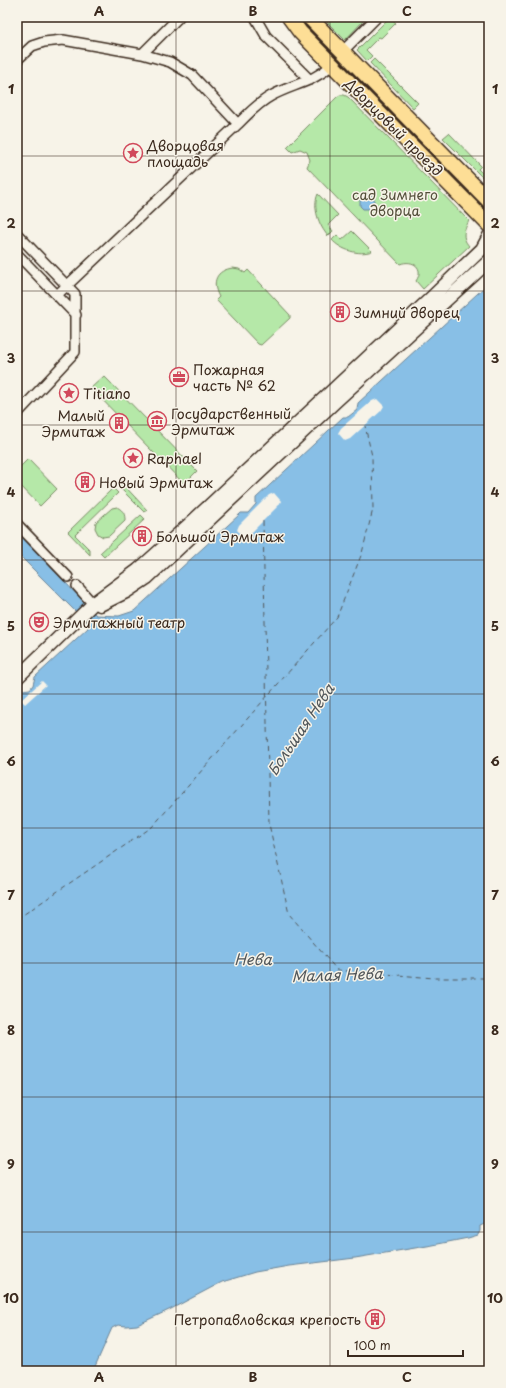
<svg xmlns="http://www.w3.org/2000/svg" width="506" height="1388" font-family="'Playpen Sans',sans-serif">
	<rect width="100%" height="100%" fill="#f7f3e8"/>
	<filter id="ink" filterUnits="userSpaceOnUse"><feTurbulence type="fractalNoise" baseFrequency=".025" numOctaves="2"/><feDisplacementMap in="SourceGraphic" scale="8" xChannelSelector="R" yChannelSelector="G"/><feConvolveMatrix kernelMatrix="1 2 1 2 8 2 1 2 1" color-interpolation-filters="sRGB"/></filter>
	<g filter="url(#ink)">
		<!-- green -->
		<path fill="#b5e8a8" stroke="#788963" d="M322 17H367L345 40Z
			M390 17 396 23 381 38 379 37 366 50 372 56 367 61 357 50Z
			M374 59 418 103 413 108 370 63Z
			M340 95H344L348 97 469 221C464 230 461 237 469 246L423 289 416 281C425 268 413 259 400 264L307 167 310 160 307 152 300 149 292 152 287 147 337 97Z
			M449 133 481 166 478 169 489 180V184L443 138Z
			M318 194 338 215 328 225 333 231 328 236C319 226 312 207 318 194Z
			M352 231 372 251C359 256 341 250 332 240L337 235 342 240Z
			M233 268 239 269 245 273 248 270 290 315V318L261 345 258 344 216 300 219 297C211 282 216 270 233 268Z
			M104 376 197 471 184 484 91 388Z
			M28 459 57 489 40 506 17 482V470Z
			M120 481 147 510 144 512 117 485Z
			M113 488 118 493 75 535 90 550V555L68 532Z
			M117 507C124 511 125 514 125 521L109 536 103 537 98 534 95 528 96 522 112 508Z
			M141 515 145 519 104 557 100 553Z"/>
		<!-- water -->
		<path fill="#88bfe6" stroke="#698396" d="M368 194 374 196V206L372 209H363L360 206V197L363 195 366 196Z
			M489 283V1222L480 1226V1231L478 1235 468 1238 433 1245 355 1258 289 1266 255 1272 222 1282 171 1309 137 1325 126 1326 118 1325 112 1328 93 1371H17V694L22 690 30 689 33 685 35 677 88 628 87 623 17 553V531L96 615 119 616 134 611 239 515 241 513H248L256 504V498L343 417H348L357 410 358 403Z"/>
		<!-- pier -->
		<path fill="#f7f3e8" d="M377 399 384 406 381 411 350 439 345 441 338 433 341 428 372 401Z
			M274 493 281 501 279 505 249 535 244 537 237 530 239 525 269 495Z
			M42 681 46 685 25 704 21 700Z"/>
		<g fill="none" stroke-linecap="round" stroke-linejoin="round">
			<!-- ferry -->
			<path stroke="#52575a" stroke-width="1" stroke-dasharray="5 4" stroke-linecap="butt" d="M263 521 269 824 289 914 337 970 434 978H489
				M17 919 152 827 337 617 362 553 373 509 372 456 365 426"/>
			<!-- street casing -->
			<g stroke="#3b2a1e" stroke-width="12">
				<path id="street" d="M255 17 266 36 310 80
					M342 52 377 17
					M142 54 179 17
					M17 60 32 46 44 42 63 40 142 54 170 62 192 75 238 124 57 295
					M238 124C248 114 258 103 271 96 293 84 312 83 332 65
					M17 234 75 294V352L17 414
					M17 254 76 315
					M17 524 68 577
					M77 586 93 604"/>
			</g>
			<!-- secondary casing -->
			<g stroke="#3b2a1e" stroke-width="15">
				<path id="secondary" d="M100 605 126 592 147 578 336 401 489 261
					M17 678 96 601 138 570 195 519 431 298 482 249 489 236"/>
			</g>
			<!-- primary casing -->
			<g stroke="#3b2a1e" stroke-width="17">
				<path id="primary" d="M289 17 300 32 489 225
					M309 17 489 201"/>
			</g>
			<!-- street -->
			<use href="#street" stroke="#f7f3e8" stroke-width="9"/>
			<!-- secondary -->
			<use href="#secondary" stroke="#f7f3e8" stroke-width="12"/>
			<!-- primary -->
			<use href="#primary" stroke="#fdde96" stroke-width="14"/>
		</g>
	</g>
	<!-- grid -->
	<path fill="none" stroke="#3b2a1e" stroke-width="1" stroke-opacity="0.55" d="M176 17V1371M330 17V1371M17 156H489M17 291H489M17 425H489M17 560H489M17 694H489M17 828H489M17 963H489M17 1097H489M17 1232H489"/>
	<!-- icons -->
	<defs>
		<g id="sight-ring" transform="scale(1)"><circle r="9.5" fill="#f7f3e8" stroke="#d1495b" stroke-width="1.5"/><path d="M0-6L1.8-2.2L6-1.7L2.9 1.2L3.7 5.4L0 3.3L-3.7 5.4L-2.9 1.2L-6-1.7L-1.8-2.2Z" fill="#d1495b"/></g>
		<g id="building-ring" transform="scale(1)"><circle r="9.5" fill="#f7f3e8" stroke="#d1495b" stroke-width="1.5"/><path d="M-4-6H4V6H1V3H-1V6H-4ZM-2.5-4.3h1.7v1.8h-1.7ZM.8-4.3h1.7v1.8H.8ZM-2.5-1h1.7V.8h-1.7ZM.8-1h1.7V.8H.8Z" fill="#d1495b"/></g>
		<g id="office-ring" transform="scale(1)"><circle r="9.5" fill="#f7f3e8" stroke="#d1495b" stroke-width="1.5"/><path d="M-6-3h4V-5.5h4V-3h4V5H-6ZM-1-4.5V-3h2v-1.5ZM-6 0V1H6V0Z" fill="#d1495b"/></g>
		<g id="museum-ring" transform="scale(1)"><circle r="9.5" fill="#f7f3e8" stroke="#d1495b" stroke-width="1.5"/><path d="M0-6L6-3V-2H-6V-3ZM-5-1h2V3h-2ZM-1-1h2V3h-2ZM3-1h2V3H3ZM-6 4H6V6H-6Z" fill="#d1495b"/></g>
		<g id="theatre-ring" transform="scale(1)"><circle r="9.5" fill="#f7f3e8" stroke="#d1495b" stroke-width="1.5"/><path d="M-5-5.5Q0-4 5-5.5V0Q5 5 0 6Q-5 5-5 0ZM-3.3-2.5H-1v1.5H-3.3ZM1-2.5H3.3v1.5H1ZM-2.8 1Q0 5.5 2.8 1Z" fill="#d1495b"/></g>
	</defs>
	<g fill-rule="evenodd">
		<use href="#sight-ring" x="133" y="153"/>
		<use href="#building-ring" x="340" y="312"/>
		<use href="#office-ring" x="179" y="377"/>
		<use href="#sight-ring" x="69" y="393"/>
		<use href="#museum-ring" x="157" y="421"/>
		<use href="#building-ring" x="119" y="423"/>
		<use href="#sight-ring" x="133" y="458"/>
		<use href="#building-ring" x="85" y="482"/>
		<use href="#building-ring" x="142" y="536"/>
		<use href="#theatre-ring" x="39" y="622"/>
		<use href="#building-ring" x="375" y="1319"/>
	</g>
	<g text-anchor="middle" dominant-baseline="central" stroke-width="3" stroke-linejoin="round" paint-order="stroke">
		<!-- street labels -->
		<g font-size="14" fill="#3b2a1e" stroke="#f7f3e8">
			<text transform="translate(394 127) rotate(45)">Дворцовый проезд</text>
		</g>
		<!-- poi labels -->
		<g font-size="14" fill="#3b2a1e" stroke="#f7f3e8" text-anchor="start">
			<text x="147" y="145">Дворцовая<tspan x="147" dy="16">площадь</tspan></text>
			<text x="354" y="312">Зимний дворец</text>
			<text x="193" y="369">Пожарная<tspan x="193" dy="16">часть № 62</tspan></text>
			<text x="83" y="393">Titiano</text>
			<text x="171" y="413">Государственный<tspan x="171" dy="16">Эрмитаж</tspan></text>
			<text x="105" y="415" text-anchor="end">Малый<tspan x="105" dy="16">Эрмитаж</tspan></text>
			<text x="147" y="458">Raphael</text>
			<text x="99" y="482">Новый Эрмитаж</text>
			<text x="156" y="536">Большой Эрмитаж</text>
			<text x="53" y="622">Эрмитажный театр</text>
			<text x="361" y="1319" text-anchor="end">Петропавловская крепость</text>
		</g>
		<!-- park labels -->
		<g font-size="14" fill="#53503a" stroke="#f7f3e8">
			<text x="395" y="194">сад Зимнего<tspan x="395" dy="16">дворца</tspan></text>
		</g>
		<!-- water labels -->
		<g font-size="15" font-style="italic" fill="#52575a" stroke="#f7f3e8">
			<text transform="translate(300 729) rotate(-56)">Большая Нева</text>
			<text x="253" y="958">Нева</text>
			<text transform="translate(337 974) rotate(-2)">Малая Нева</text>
		</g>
	</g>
	<!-- margin -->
	<rect width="506" height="1388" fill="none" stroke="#f7f3e8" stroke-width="44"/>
	<!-- scale -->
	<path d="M348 1350v6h115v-6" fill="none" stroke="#3b2a1e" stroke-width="2"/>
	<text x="354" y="1350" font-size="12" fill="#3b2a1e" stroke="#f7f3e8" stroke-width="3" paint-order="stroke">100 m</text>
	<rect x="22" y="22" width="462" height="1344" fill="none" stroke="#3b2a1e" stroke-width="1.5"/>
	<g font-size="13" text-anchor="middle" font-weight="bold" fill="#3b2a1e">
		<text x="99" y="16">A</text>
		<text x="253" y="16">B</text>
		<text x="407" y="16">C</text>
		<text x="11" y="94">1</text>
		<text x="495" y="94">1</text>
		<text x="11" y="228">2</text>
		<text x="495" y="228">2</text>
		<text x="11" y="363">3</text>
		<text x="495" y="363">3</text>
		<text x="11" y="497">4</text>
		<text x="495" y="497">4</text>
		<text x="11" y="631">5</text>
		<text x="495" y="631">5</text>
		<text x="11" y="766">6</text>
		<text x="495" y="766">6</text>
		<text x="11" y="900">7</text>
		<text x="495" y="900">7</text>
		<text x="11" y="1035">8</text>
		<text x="495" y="1035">8</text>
		<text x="11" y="1169">9</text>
		<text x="495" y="1169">9</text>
		<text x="11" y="1303">10</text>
		<text x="495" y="1303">10</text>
		<text x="99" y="1382">A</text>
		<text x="253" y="1382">B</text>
		<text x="407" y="1382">C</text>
	</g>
</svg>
